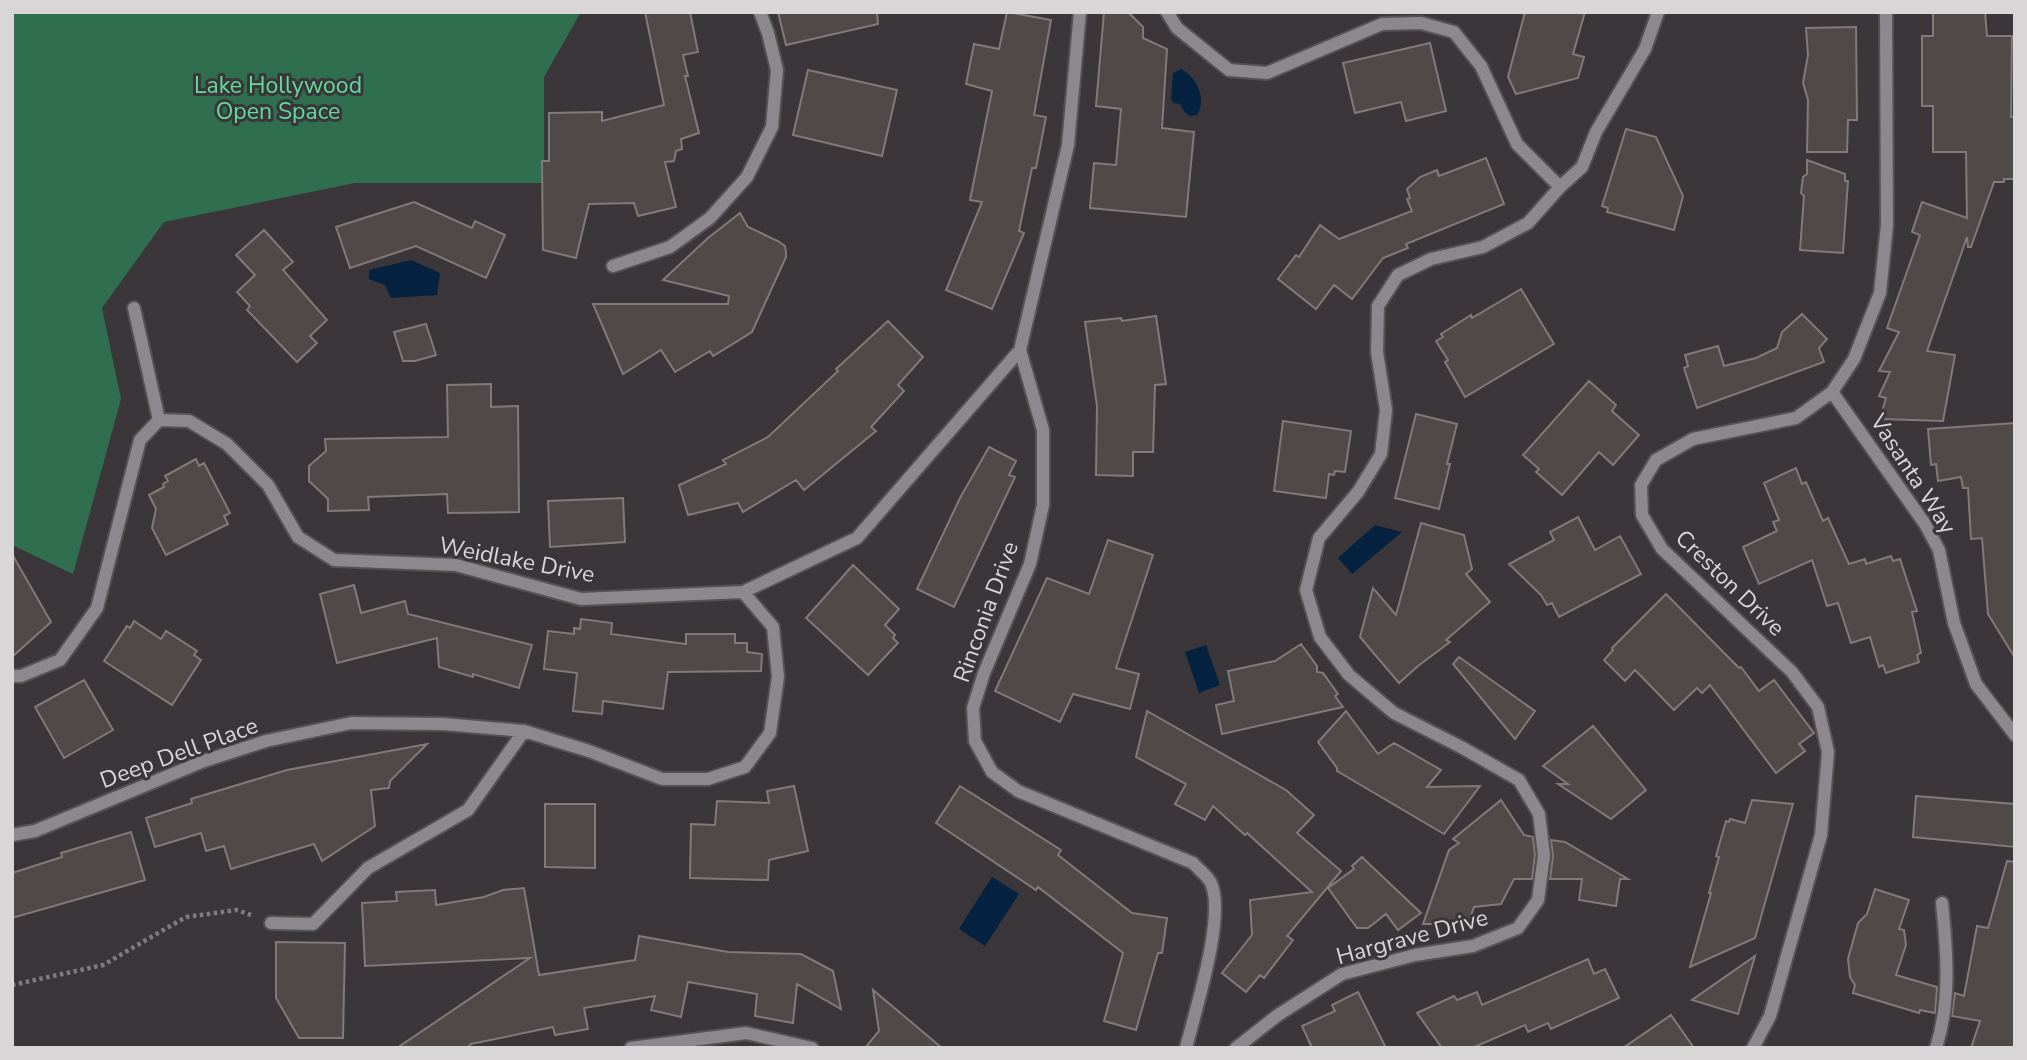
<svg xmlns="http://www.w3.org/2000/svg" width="2027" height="1060" font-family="'Nunito Sans',sans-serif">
	<rect width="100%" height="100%" fill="#3a363a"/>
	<!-- green -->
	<path fill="#2f6f4f" d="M12 12H581L544 77V183H355L164 222 102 308 121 399 73 574 12 545Z"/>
	<!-- water -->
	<path fill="#052240" d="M1181 69C1197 77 1207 99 1197 115L1190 116 1185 112 1180 104 1173 103 1171 99 1173 73Z
		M411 260 440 273 437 295 391 298 385 285 369 279V270Z
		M1375 525 1402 532 1352 574 1338 558Z
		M1206 645 1220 685 1199 693 1185 652Z
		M992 877 1019 894 985 946 959 929Z"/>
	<!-- building -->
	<path fill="#4f4947" stroke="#817a78" stroke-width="2" d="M645 12H690L698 52 683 55 688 76H685L699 133 681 139 682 149 676 151 674 161 665 162 676 207 638 216 634 203 589 204 576 258 543 250 542 161H549V113L602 112V121L664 105Z
		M778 12H877L878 24 786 45Z
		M1007 12 1051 20 1034 115 1046 117 1036 168H1032L1019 231 1024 233 992 309 946 290 982 202 970 200 992 91 966 84 974 44 999 49Z
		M1104 12H1128L1143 27V38L1167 49 1162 128 1194 132 1186 217 1090 208 1094 163 1116 165 1121 109 1096 106Z
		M1525 12H1585L1573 54 1584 57 1578 78 1516 94 1508 77Z
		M1933 12H1985L1987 36H2012L2011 117H2015V176L2013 179H2004V182H1994L1971 247H1968L1967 237 1927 351 1955 355 1943 421 1880 419 1886 398 1879 396 1890 372 1879 371 1899 332 1887 328 1920 235 1912 232 1922 202 1967 218 1966 152H1933V106H1922V36H1933Z
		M1856 27 1857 120H1848L1847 152H1807L1808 100 1803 83 1808 55 1806 28Z
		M1430 43 1446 111 1406 121 1401 102 1355 113 1343 63Z
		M808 70 897 90 882 156 793 135Z
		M1626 129 1656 137 1683 196 1674 230 1607 212 1608 208 1602 206Z
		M1486 158 1504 204 1406 244 1408 248 1383 258 1352 299 1334 285 1316 309 1278 279 1296 255 1299 257 1320 225 1339 239 1412 211 1407 199 1410 198 1407 189 1420 177 1437 170 1439 176Z
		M1807 160 1845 174V181H1848L1843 253 1800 250 1804 196 1801 193 1803 177 1807 174Z
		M414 202 472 228 475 221 505 235 486 278 416 246 350 268 336 227Z
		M740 213 748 227 778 241 785 246 786 252V257L752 332 713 356 710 351 675 372 661 350 623 374 593 304H728L729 296 663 280 708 238Z
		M264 230 293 262 283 270 327 320 310 336 317 343 297 362 247 310 250 306 237 292 255 275 236 255Z
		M1521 289 1554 344 1465 397 1445 362 1448 360 1436 341 1443 337 1441 334 1471 315 1472 318Z
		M1802 314 1827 339 1819 348 1824 362 1697 408 1684 368 1688 366 1685 355 1718 346 1724 366 1756 358 1777 348 1782 332Z
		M1156 316 1166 384 1155 385 1153 452H1133V476L1096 475 1097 406 1085 322 1121 318 1122 321Z
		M888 321 923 357 898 385 904 391 871 427 876 431 804 490 796 480 743 512 738 503 688 515 679 485 726 464 723 460 768 437 838 371 836 369Z
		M426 324 436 355 415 361H403L394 332Z
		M1589 381 1616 405 1612 411 1639 435 1613 465 1599 452 1562 495 1536 472 1539 469 1523 455Z
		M491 384V407L518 406 519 512 448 513 447 494 368 497 369 510 328 511V499L309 481V466L326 451 325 439 448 437 447 385Z
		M1416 414 1457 424 1447 464H1450L1439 509 1395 498Z
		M1283 421 1351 431 1345 472 1335 471 1334 475 1329 474 1326 498 1274 491Z
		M2015 423V658L1988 614 1982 538 1971 539 1968 488H1963L1961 477 1938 481 1936 464 1931 465 1928 429Z
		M989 447 1016 461 1009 475 1015 477 954 607 917 589 960 498Z
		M196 459 199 466 204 463 230 513 224 516 228 524 166 555 152 528 156 509 149 495 164 487 163 484 168 481 165 476Z
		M1796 468 1802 484 1806 482 1823 521 1828 518 1849 564 1865 559 1866 564 1891 556 1893 561 1900 559 1917 611 1912 612 1921 653 1917 655 1919 662 1886 673 1883 665 1879 667 1870 637 1851 643 1838 603 1827 606 1812 560 1759 584 1743 547 1777 531 1773 522 1779 520 1764 483Z
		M623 498 625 542 550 547 548 501Z
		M1578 517 1595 550 1620 536 1641 574 1559 617 1552 603 1547 605 1541 595 1509 564 1554 540 1550 532Z
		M1421 523 1464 535 1472 569 1466 574 1490 602 1446 640 1450 642 1418 666 1399 683 1360 637 1373 588 1396 615Z
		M1108 540 1153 555 1116 668 1139 674 1130 709 1073 694 1060 722 995 691 1047 578 1089 594Z
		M12 554 51 622 12 657Z
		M853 565 899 609 885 625 895 635 893 638 898 643 868 675 806 618Z
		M354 585 361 613 405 601 408 614 532 645 519 688 473 674V677L439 667 437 638 337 663 320 594Z
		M1666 594 1739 668 1741 667 1759 691 1774 680 1814 733 1799 744 1805 751 1776 773 1710 685 1702 693 1697 688 1674 710 1635 670 1625 681 1604 660 1613 650 1612 648Z
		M581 619 612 623 611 634 686 644V634H735V643H747V652L762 654 761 671 668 672 663 709 603 701 602 714 573 711 577 673 544 669 548 631 574 634V628L580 629Z
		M134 621 161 639 166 631 197 651 194 655 201 660 172 705 104 661 127 626 130 628Z
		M1301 644 1317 666V672L1323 673 1338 694 1335 696 1343 707 1222 734 1216 705 1234 701 1228 671 1275 661Z
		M1459 657 1535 711 1515 739 1453 664Z
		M84 680 113 730 64 758 35 707Z
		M1147 711 1286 790 1314 815 1297 833 1341 871 1287 936 1293 940 1264 978 1260 975 1246 992 1222 973 1252 935 1250 900 1312 892 1247 833 1245 835 1213 806 1205 820 1175 804 1186 784 1136 757Z
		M1346 711 1378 754 1394 743 1441 770 1427 787 1480 786 1444 834 1337 771V768L1318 742Z
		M1593 726 1646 790 1611 819 1558 784H1568L1543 766Z
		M427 744 390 781 389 788 371 790 375 826 322 861 314 844 231 869 224 846 206 851 201 833 155 847 146 818 192 803 191 799 287 770Z
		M794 786 808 851 769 860 768 880 690 878 691 824 715 825 717 801 769 803 767 791Z
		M960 786 1061 850 1058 855 1132 913 1167 918 1162 953H1158L1136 1030 1104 1021 1123 953 1038 887 1036 890 936 823Z
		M1916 796 2015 804V847L1913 837Z
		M1501 800 1524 835 1533 837 1535 855 1532 879H1514L1501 904 1474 907 1468 924H1423L1449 850 1459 843 1453 839Z
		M1752 800 1793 804 1755 938 1690 967 1711 893H1709L1719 857 1716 856 1726 821 1729 822 1730 819 1745 823Z
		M545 804H595V868L545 867Z
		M131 832 145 880 12 918V873L62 857 61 853Z
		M1551 840 1565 842 1628 879H1620L1616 906 1579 900 1582 879H1550L1553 856Z
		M1362 857 1366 861 1421 913 1398 930 1386 914 1368 928H1357L1328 888 1354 869 1352 866Z
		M2007 861 2015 862V1048H1971L1980 1021 1952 1016 1955 993 1964 996 1977 926 1988 928Z
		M524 888 539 975 635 960 639 936 728 952 801 954 833 971 841 1009 797 984 793 1023 755 1016 757 994 688 982 681 1017 651 1010 655 996 584 1008 588 1029 555 1035 553 1027 471 1044 467 1048H397L530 958 365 966 362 903 397 901 396 892 435 890 436 905 484 897 503 890Z
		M1875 889 1909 900 1899 929 1904 930 1906 945 1896 975 1937 987 1935 1013 1920 1010 1919 1013 1853 993 1855 985 1850 977 1848 959 1858 923 1867 914Z
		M276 942 345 943 343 1038H299L276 998Z
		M1755 956 1738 1014 1692 1000Z
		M1588 959 1594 974 1605 969 1619 998 1551 1029 1548 1023 1528 1032 1525 1025 1472 1048H1442L1417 1013 1454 996 1457 1000 1477 992 1482 1005Z
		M873 990 904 1016 942 1048H865L879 1031Z
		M1358 992 1386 1048H1312L1302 1026 1335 1011 1332 1005Z
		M1671 1015 1694 1048H1623Z"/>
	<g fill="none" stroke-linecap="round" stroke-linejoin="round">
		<!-- minor casing -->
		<g stroke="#555254" stroke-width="16">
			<path id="minor" d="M1080 12 1068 145 1020 350 1043 430V505L1030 564 984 673 973 708 975 741 992 772 1018 791 1193 863C1198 869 1208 876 1211 883 1226 916 1195 1011 1186 1048
				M1167 12 1177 28 1229 70 1267 73 1382 24 1421 23 1454 32 1481 66 1517 144 1560 187
				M613 266 670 247 710 218 747 177 772 127 777 70 768 33 760 12
				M134 308 159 420
				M1832 392 1925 524 1939 550 1954 623 1976 684 2015 735
				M12 676H21L60 660 97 608 140 440 159 420 189 421 227 444 268 485 298 537 334 560 456 565 581 599 743 592 857 538 1020 350
				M12 835 35 831 204 761 266 741 351 723 443 724 524 731 589 751 662 779H708L745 767 770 733 778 677 773 627 743 592
				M271 923 313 924 368 868 468 810 524 731
				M631 1048 746 1033 812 1048
				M1236 1048 1278 1015 1342 974 1415 955 1473 946 1518 928 1538 900 1544 855 1539 814 1519 780 1461 747 1394 713 1349 675 1320 637 1306 590 1319 538 1358 492 1381 454 1386 410 1377 352 1378 306 1398 275 1431 259 1483 247 1528 223 1560 187 1582 167 1596 132 1645 49 1658 12
				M1753 1048 1770 1016 1821 835 1828 752 1818 707 1792 672 1662 549 1642 515 1641 485 1656 460 1693 439 1796 418 1832 392 1854 359 1880 293 1887 225 1886 12
				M1936 1048C1951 1001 1947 952 1942 903"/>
		</g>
		<!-- path -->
		<path stroke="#7f7c7f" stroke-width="4.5" stroke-dasharray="3.5 3.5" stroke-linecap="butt" d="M12 985 103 965 186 917 237 910 251 915"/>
		<!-- minor -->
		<use href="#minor" stroke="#8d888d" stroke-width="12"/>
	</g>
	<g text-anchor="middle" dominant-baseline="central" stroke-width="6" stroke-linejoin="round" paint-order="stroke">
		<!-- park labels -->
		<g font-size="23" fill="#60db9e" stroke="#3a363a">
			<text x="278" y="85">Lake Hollywood<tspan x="278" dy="26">Open Space</tspan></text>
		</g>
		<!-- street labels -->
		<g font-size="23" fill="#d9d6d8" stroke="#3a363a">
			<text transform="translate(1913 474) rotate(57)">Vasanta Way</text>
			<text transform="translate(517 560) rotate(11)">Weidlake Drive</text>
			<text transform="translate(1730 583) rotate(44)">Creston Drive</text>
			<text transform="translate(986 612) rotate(-70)">Rinconia Drive</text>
			<text transform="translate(179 753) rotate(-20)">Deep Dell Place</text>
			<text transform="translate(1412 937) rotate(-15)">Hargrave Drive</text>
		</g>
	</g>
	<!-- border -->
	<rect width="2027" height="1060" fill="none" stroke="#d9d6d8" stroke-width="28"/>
</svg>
